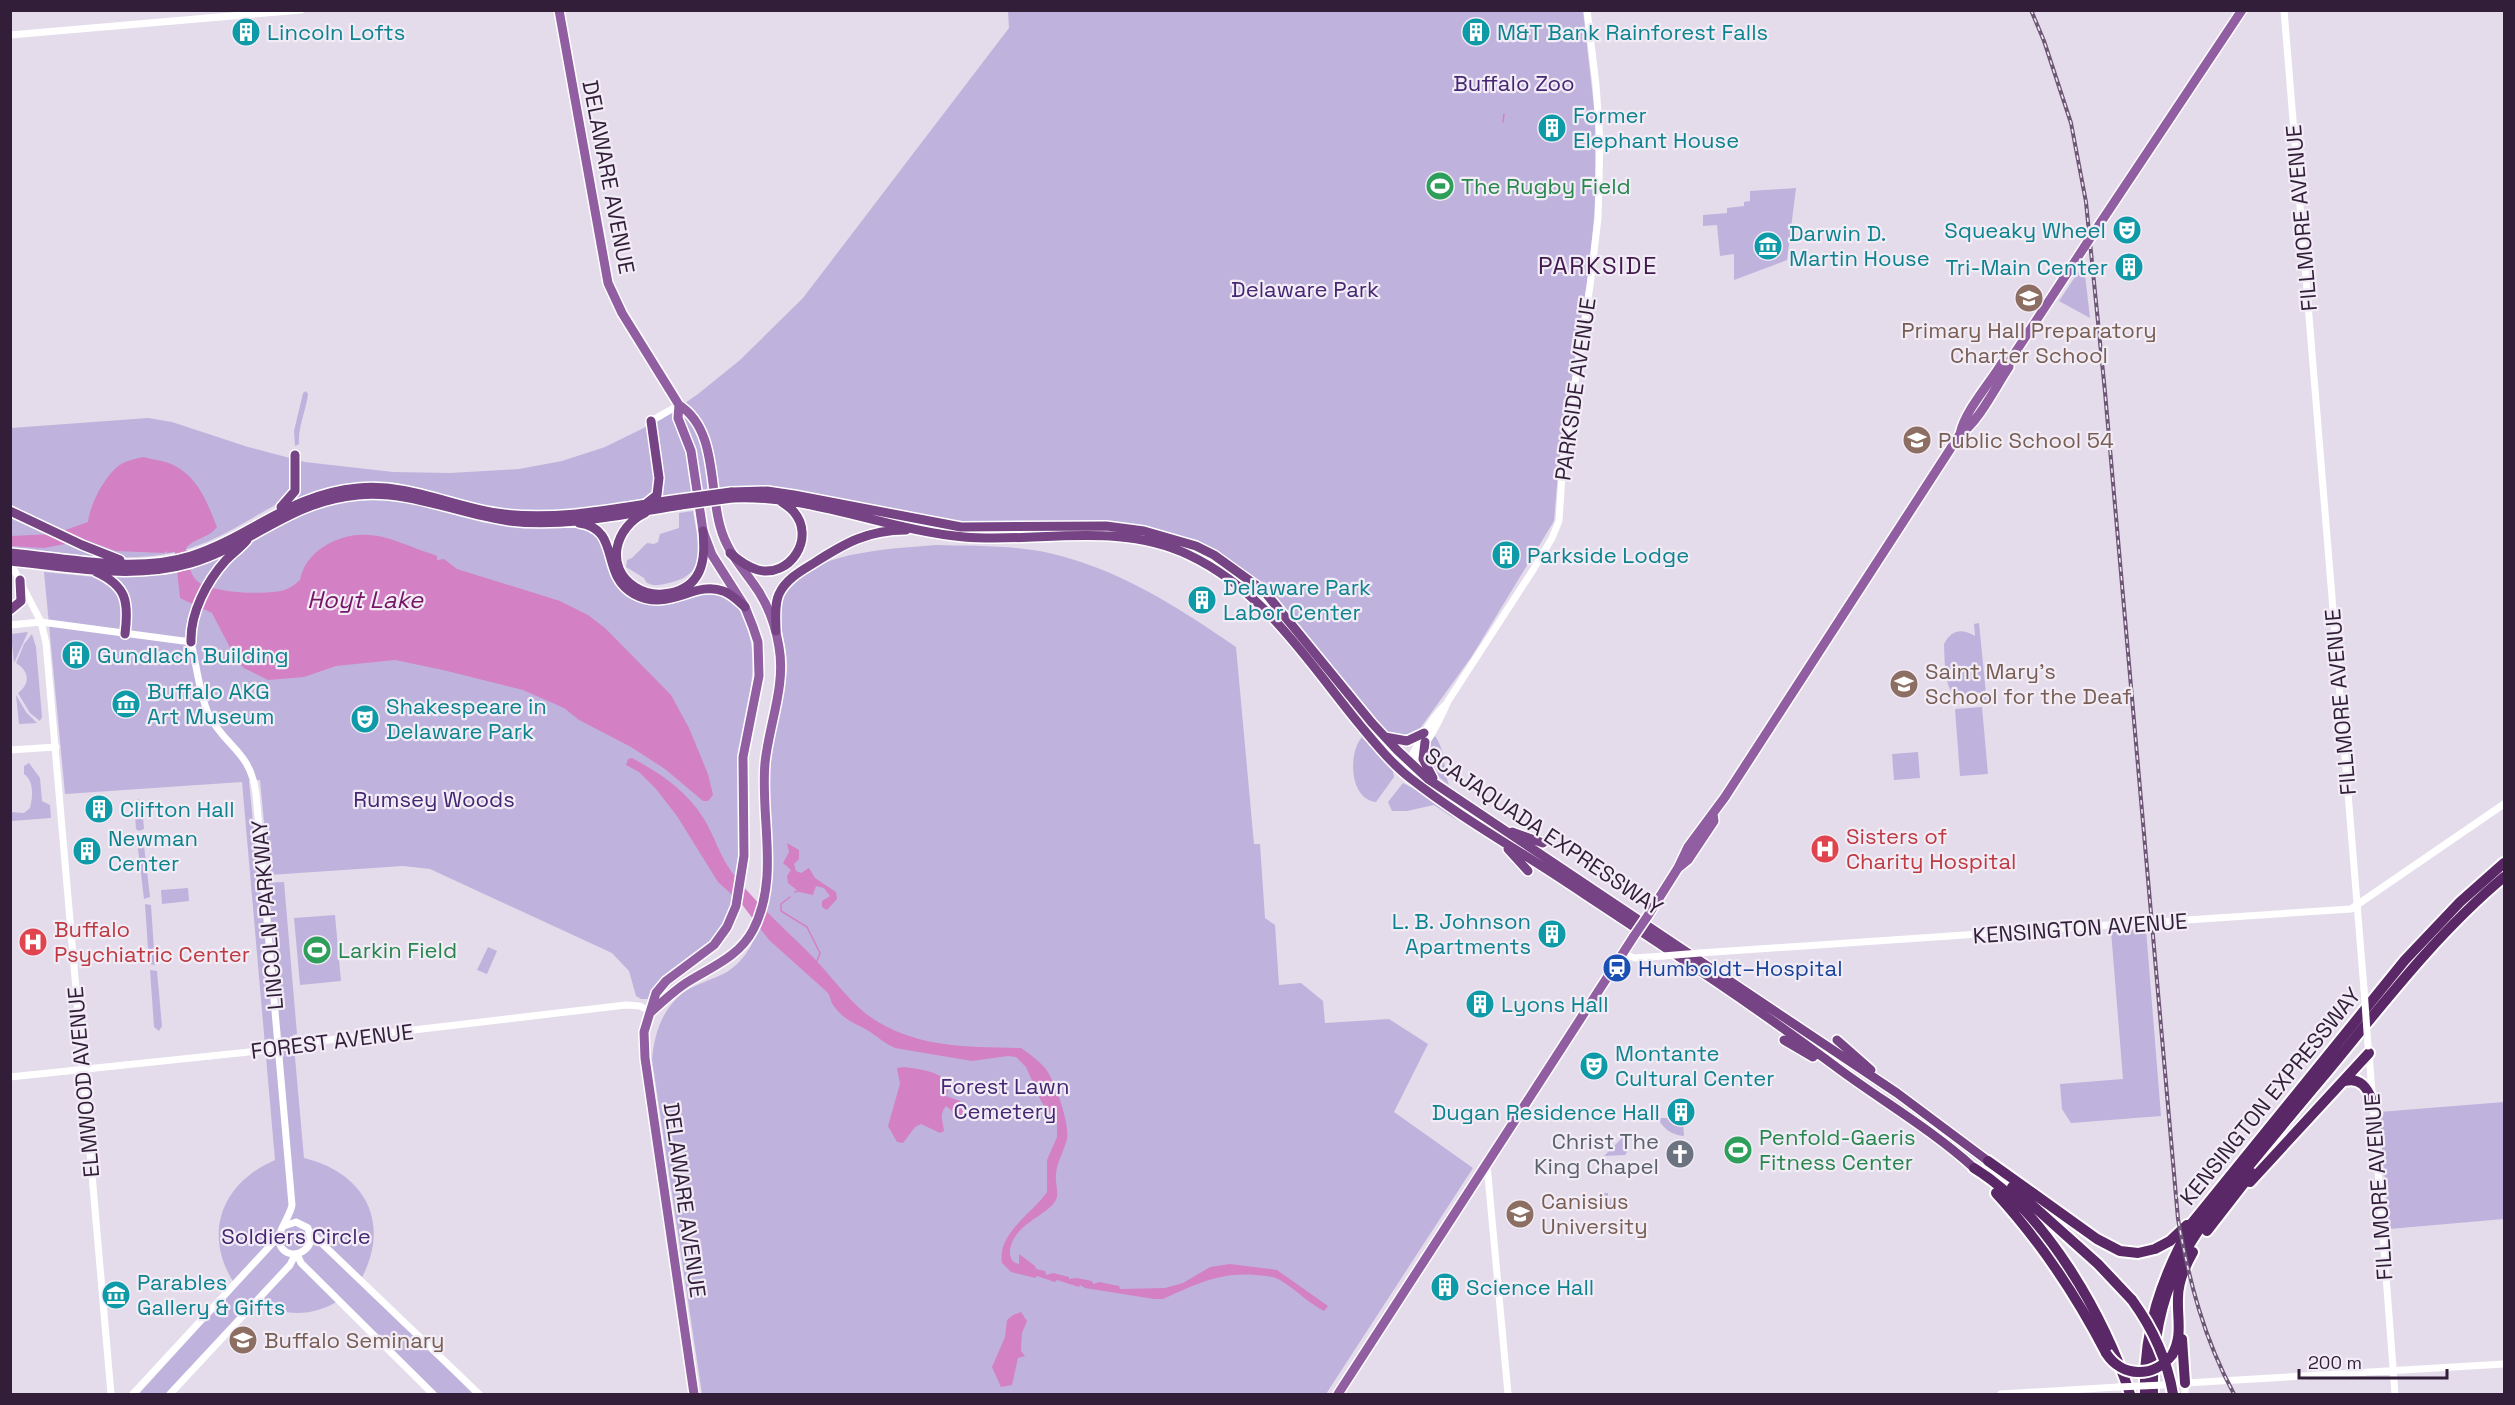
<svg xmlns="http://www.w3.org/2000/svg" width="2515" height="1405" font-family="'Space Grotesk',sans-serif">
	<rect width="100%" height="100%" fill="#e4dcea"/>
	<!-- green -->
	<path fill="#bfb3dd" d="M1008 11H1583L1595 116V208L1589 270 1559 462 1554 521 1472 656 1416 734C1408 739 1394 739 1387 732L1352 689 1247 575 1146 527 1097 521 982 524 964 522 757 487 559 511 532 512 494 508 416 487 385 484 339 487 291 501 281 502C254 516 228 534 199 545 140 568 73 553 12 548L11 428 148 418 172 422 248 447 305 462 393 472 450 473 519 469 562 461 605 447 662 419 698 394 740 360 803 298 1009 28Z
		M1796 188 1787 260 1734 280V254L1720 256 1717 225 1703 226V215L1727 213V208L1744 206V202L1750 201V191Z
		M2083 265 2084 266 2090 318 2059 301Z
		M306 391 308 394C306 411 298 426 299 444L295 446 294 431 303 393Z
		M382 498 583 525 601 538 610 567 662 604C680 602 706 585 723 594 734 599 741 611 745 622 764 670 742 712 739 760 736 815 749 870 725 922 712 951 672 978 648 999H641L636 996 629 971 612 953 430 869 403 866 269 875 260 780 249 781 259 883 284 882 297 1034 293 1035 304 1158C366 1173 392 1224 360 1281L473 1394H438L341 1299C314 1318 280 1317 253 1300L166 1394H139L236 1286C202 1236 220 1184 275 1160L242 782 65 794 44 572 115 579 114 576 165 575 192 569 247 545 312 509 343 500Z
		M693 511C697 540 710 572 673 582 664 584 654 588 646 582L644 578 626 567 627 560 632 558 647 543 654 544 658 542 660 534 679 528V513Z
		M935 545C972 546 1012 545 1049 553 1119 569 1178 607 1236 647L1254 844H1260L1265 918 1275 925 1279 985 1301 983 1323 1001 1325 1023 1389 1019 1428 1044 1394 1112 1473 1168 1326 1394H702L652 1060C654 1037 660 1015 677 998 689 986 706 982 721 975 741 966 753 946 759 926 764 906 770 871 772 850 773 823 768 795 770 768 771 734 784 703 787 669 789 640 767 607 792 582 825 551 891 549 935 545Z
		M1979 623 1987 704 1981 705 1979 692C1943 716 1945 666 1944 644 1951 630 1962 628 1975 636L1974 624Z
		M28 632 14 663 11 634Z
		M32 634 36 647 42 717 40 721 30 713 18 693C31 683 29 671 16 663L17 661 24 644Z
		M16 695 26 712 37 723 19 724Z
		M1982 707 1988 774 1960 776 1955 709Z
		M1435 736C1446 751 1443 770 1449 785 1431 772 1416 757 1435 736Z
		M1362 737 1393 771 1394 777 1376 802C1349 799 1348 753 1362 737Z
		M1918 752 1920 778 1894 780 1892 754Z
		M29 763 40 778 42 801 50 805 51 818 11 821V812L24 813 30 808C33 796 34 781 24 774V766Z
		M1403 783 1430 797 1458 821 1434 805 1407 811H1392L1388 802Z
		M138 799 142 802 144 829 139 831 136 829 134 803Z
		M143 837 150 897 144 899 137 840Z
		M188 888 189 901 162 904 161 890Z
		M145 904 151 905 155 965 149 964Z
		M335 915 341 981 300 985 294 918Z
		M2146 929 2161 1116 2071 1123 2062 1109 2060 1084 2123 1079 2111 931Z
		M488 947 497 951 487 974 477 970Z
		M150 970 157 971 162 1026 159 1031 154 1027Z
		M2504 1102V1219L2389 1229 2379 1112Z
		M1658 1118H1670V1122L1683 1121 1684 1136C1672 1135 1663 1129 1658 1118Z
		M1624 1136H1626L1627 1152 1625 1155 1604 1156Z
		M1604 1193H1608V1199H1629L1627 1207 1605 1209Z"/>
	<!-- water -->
	<path fill="#d380c4" d="M144 457C152 460 163 460 171 464 198 476 207 502 217 527 209 538 193 539 186 548 188 558 189 573 196 580 209 593 262 595 280 591 288 590 294 585 300 580 305 550 341 532 369 535 390 536 412 548 432 554L437 556V560L444 559 457 569 560 601 588 615 605 628 671 695 689 728 708 774 713 795 708 801H703L665 769 631 747 579 720 564 708 523 690 443 670 395 660 336 666 304 677 268 680 244 668 237 661 212 613 180 598 175 552 167 553V551L164 553 116 551 86 540 44 548 11 546 10 536 54 534 88 522C90 505 103 479 117 467 124 461 134 459 144 457Z
		M632 758C660 773 687 791 704 819 714 835 720 856 731 871 755 903 785 929 813 957 830 975 846 997 865 1013 910 1048 967 1047 1021 1048 1030 1054 1039 1061 1046 1069 1055 1082 1070 1123 1067 1139 1064 1151 1057 1162 1056 1174 1055 1181 1058 1189 1057 1197 1052 1215 1013 1222 1010 1251 1010 1259 1012 1262 1019 1264V1254L1035 1266 1036 1269 1045 1271 1046 1275 1053 1273 1069 1277V1279L1077 1278 1092 1281 1093 1284 1099 1282 1119 1286 1120 1289 1165 1288 1183 1283 1210 1267 1230 1264 1277 1270 1328 1306 1324 1311C1308 1303 1298 1291 1283 1282 1275 1276 1266 1276 1256 1275 1219 1272 1197 1284 1163 1299H1154L1085 1288 1080 1285 1079 1287 1057 1280 1055 1282 1037 1276 1035 1278 1011 1272 1002 1263C997 1233 1032 1214 1047 1192V1160L1057 1137V1123L1041 1101 1026 1067 1016 1057 1008 1056 972 1061 895 1048C884 1043 877 1036 867 1030 852 1022 843 1019 833 1005 830 1000 831 997 827 992L769 940 741 903 718 882 677 816 656 789 639 772 626 765 628 759Z
		M787 843 799 850V859L794 864 796 871 801 873 809 868 815 878 836 892 837 899 827 910 822 907V901L830 896 824 888 816 886 813 895 799 892 788 883 787 876 791 870 783 863 789 852Z
		M904 1067C920 1069 940 1071 950 1085L946 1096 963 1102 965 1109 959 1121 955 1119 951 1110 946 1106C939 1114 943 1122 944 1131L940 1133 921 1124 915 1127 903 1143 897 1142 888 1126 900 1084 897 1068Z
		M1021 1312 1027 1321 1022 1333 1021 1351 1025 1356 1018 1358 1012 1385 1001 1387 992 1367 1005 1337 1007 1320 1013 1315Z"/>
	<g fill="none" stroke-linecap="round" stroke-linejoin="round">
		<!-- stream -->
		<path stroke="#d380c4" stroke-width="1.5" d="M1503 122 1504 114
			M795 892 798 891
			M790 897 781 904V911L807 927 820 953 817 961"/>
		<!-- primary casing -->
		<g stroke="#fff" stroke-width="12">
			<path id="primary" d="M559 10 608 283 622 313 679 405C717 429 709 487 720 526 727 553 744 569 759 592 769 608 776 628 779 647 786 686 769 724 765 763 760 817 780 879 753 930 739 957 711 967 686 983 674 991 663 1001 651 1012
				M2101 222 2242 10
				M679 405 678 418 691 451 703 531 712 555 745 607 753 627 758 642 759 676 743 757 744 856 736 906 727 927 714 945 666 981 656 993 644 1032 645 1058 694 1394
				M1960 434C1978 423 1996 386 2009 367V362L2085 246
				M1678 868 1688 860 1714 821 1713 814
				M1647 917 1678 868 1688 847 1725 797 1960 434C1964 412 1990 383 2002 363L2009 362
				M1338 1394 1634 936"/>
		</g>
		<!-- trunk casing -->
		<g stroke="#fff" stroke-width="12">
			<path id="trunk" d="M731 492 767 491 794 495 961 527 1106 526 1144 531 1196 546 1214 555 1264 591 1372 723 1397 750 1428 779 1897 1093 1988 1161
				M732 498C811 494 886 530 964 537 1039 543 1118 521 1189 555 1265 591 1308 662 1360 725 1375 743 1391 763 1410 778 1457 815 1508 844 1557 876 1654 940 1751 1003 1843 1072 1887 1104 1933 1131 1974 1168
				M647 503 657 495 659 478 651 421
				M281 507 295 491V455
				M10 511 82 545 120 560
				M645 513C615 527 604 567 635 587 655 600 688 595 699 572 705 559 704 544 703 531
				M579 523C622 529 599 575 634 594 669 613 694 580 723 591 732 594 738 601 745 607
				M10 553C69 558 133 574 191 556 251 537 290 494 358 488 411 483 453 508 504 514 563 521 622 507 680 499
				M730 553C738 560 747 567 758 570 790 578 816 538 794 512 790 507 784 504 779 500
				M10 561C70 567 133 580 191 563 251 545 290 501 358 495 411 490 458 514 509 521 566 528 625 514 681 505
				M96 572C127 586 129 602 125 634
				M10 610 21 601 20 580
				M776 631C776 619 774 605 779 594 786 579 801 571 814 563 845 543 868 530 906 530
				M191 642C190 613 207 581 226 560 233 553 241 547 247 540
				M1385 737 1407 741 1424 733
				M1425 742 1423 759 1433 778
				M1512 832 1543 843
				M1508 849 1528 871
				M1784 1040 1813 1057
				M1837 1040 1871 1070"/>
		</g>
		<!-- motorway casing -->
		<g stroke="#fff" stroke-width="14">
			<path id="motorway" d="M2345 1081C2360 1077 2367 1087 2372 1100
				M1988 1161 2097 1239 2120 1251 2138 1253 2155 1249 2170 1241 2187 1225
				M1974 1168C2046 1212 2104 1316 2130 1394
				M2250 1182 2369 1053
				M2012 1187 2098 1264 2132 1300
				M1996 1193C2040 1241 2076 1295 2106 1353
				M2207 1231 2252 1173
				M2182 1339 2185 1383
				M2172 1355C2183 1336 2177 1318 2178 1298 2178 1282 2185 1266 2193 1252
				M2145 1394C2143 1331 2161 1278 2192 1223L2405 960 2460 902 2504 863
				M2153 1394C2152 1349 2159 1303 2180 1262 2196 1229 2220 1201 2243 1173 2271 1139 2299 1105 2327 1072 2383 1004 2437 933 2504 877"/>
		</g>
		<!-- tertiary -->
		<path stroke="#fff" stroke-width="7" d="M2284 10 2364 989
			M10 35 301 10
			M651 421 679 405
			M10 562 41 622 46 643 111 1394
			M10 625 41 622 191 642C196 662 200 698 209 715 225 747 251 751 256 794L292 1205C290 1216 280 1228 279 1237 278 1259 306 1259 311 1240L308 1228 296 1222 284 1226
			M10 750 56 747
			M1409 762C1426 748 1439 722 1448 701L1533 570 1552 538 1559 521 1563 460 1590 286 1598 218 1600 141 1596 85 1587 10
			M1403 772C1417 748 1426 723 1446 704
			M2157 922 2351 909 2504 804
			M1700 953 2140 923
			M1623 954 1635 958 1663 956
			M2369 1053 2395 1394
			M10 1077 259 1051 294 1044 626 1005 640 1006 651 1012
			M1487 1165 1508 1394
			M310 1232 479 1394
			M297 1254 301 1263 433 1394
			M2185 1383V1394
			M2169 1384 2504 1364
			M133 1394 279 1236
			M170 1394 290 1265 295 1255
			M2001 1394 2118 1387"/>
		<!-- primary -->
		<use href="#primary" stroke="#925ea2" stroke-width="9"/>
		<!-- trunk -->
		<use href="#trunk" stroke="#764384" stroke-width="9"/>
		<!-- motorway -->
		<use href="#motorway" stroke="#5b2867" stroke-width="10"/>
		<!-- rail casing -->
		<g stroke="#6e5776" stroke-width="4">
			<path id="rail" d="M2031 10 2044 41 2071 123 2086 202 2105 392 2178 1219C2189 1281 2204 1339 2234 1394"/>
		</g>
		<!-- rail -->
		<use href="#rail" stroke="#f2ecf6" stroke-width="1.5" stroke-dasharray="4.5" stroke-linecap="butt"/>
		<!-- primary-bridge casing -->
		<g stroke="#fff" stroke-width="12" stroke-linecap="butt">
			<path id="primary-bridge" d="M2085 246 2101 222
				M1634 936 1647 917"/>
		</g>
		<!-- trunk-bridge casing -->
		<g stroke="#fff" stroke-width="12" stroke-linecap="butt">
			<path id="trunk-bridge" d="M680 499 731 492
				M681 505 732 498"/>
		</g>
		<!-- motorway-bridge casing -->
		<g stroke="#fff" stroke-width="14" stroke-linecap="butt">
			<path id="motorway-bridge" d="M2132 1300C2153 1329 2167 1359 2173 1394
				M2106 1353C2122 1378 2154 1378 2172 1355"/>
		</g>
		<!-- tertiary-bridge -->
		<path stroke="#fff" stroke-width="7" d="M2140 923 2157 922
			M1663 956 1700 953
			M2364 989 2368 1046
			M2118 1387 2164 1385"/>
		<!-- primary-bridge -->
		<use href="#primary-bridge" stroke="#925ea2" stroke-width="9"/>
		<!-- trunk-bridge -->
		<use href="#trunk-bridge" stroke="#764384" stroke-width="9"/>
		<!-- motorway-bridge -->
		<use href="#motorway-bridge" stroke="#5b2867" stroke-width="10"/>
	</g>
	<!-- icons -->
	<defs>
		<g id="building-disc" transform="scale(1.5)"><circle r="9.5" fill="#0f9aa8" stroke="#f2ecf6"/><path d="M-4-6H4V6H1V3H-1V6H-4ZM-2.5-4.3h1.7v1.8h-1.7ZM.8-4.3h1.7v1.8H.8ZM-2.5-1h1.7V.8h-1.7ZM.8-1h1.7V.8H.8Z" fill="#fff"/></g>
		<g id="stadium-disc" transform="scale(1.5)"><circle r="9.5" fill="#2e9e5b" stroke="#f2ecf6"/><path d="M0-5a6.5 5 0 1 0 0 10a6.5 5 0 1 0 0-10ZM-3.5-1.8h7v3.6h-7Z" fill="#fff"/></g>
		<g id="theatre-disc" transform="scale(1.5)"><circle r="9.5" fill="#0f9aa8" stroke="#f2ecf6"/><path d="M-5-5.5Q0-4 5-5.5V0Q5 5 0 6Q-5 5-5 0ZM-3.3-2.5H-1v1.5H-3.3ZM1-2.5H3.3v1.5H1ZM-2.8 1Q0 5.5 2.8 1Z" fill="#fff"/></g>
		<g id="museum-disc" transform="scale(1.5)"><circle r="9.5" fill="#0f9aa8" stroke="#f2ecf6"/><path d="M0-6L6-3V-2H-6V-3ZM-5-1h2V3h-2ZM-1-1h2V3h-2ZM3-1h2V3H3ZM-6 4H6V6H-6Z" fill="#fff"/></g>
		<g id="school-disc" transform="scale(1.5)"><circle r="9.5" fill="#8d6e63" stroke="#f2ecf6"/><path d="M0-5L7-2L0 1L-7-2ZM-4 1L0 2.5L4 1V4Q0 6-4 4Z" fill="#fff"/></g>
		<g id="hospital-disc" transform="scale(1.5)"><circle r="9.5" fill="#e0444e" stroke="#f2ecf6"/><path d="M-5-5h3v3.5h4V-5h3V5h-3V1.5h-4V5h-3Z" fill="#fff"/></g>
		<g id="station-disc" transform="scale(1.5)"><circle r="9.5" fill="#1a4fb4" stroke="#f2ecf6"/><path d="M-3-6H3Q5-6 5-4V2Q5 4 3 4L4.5 6H3L1.5 4h-3L-3 6H-4.5L-3 4Q-5 4-5 2V-4Q-5-6-3-6ZM-3.5-4v3h7v-3ZM-3.5 1v1.5H-2V1ZM2 1v1.5H3.5V1Z" fill="#fff"/></g>
		<g id="church-disc" transform="scale(1.5)"><circle r="9.5" fill="#6b7280" stroke="#f2ecf6"/><path d="M-1.2-6h2.4v3.5h3.3v2.4h-3.3V6h-2.4V-.1h-3.3v-2.4h3.3Z" fill="#fff"/></g>
		<g id="university-disc" transform="scale(1.5)"><circle r="9.5" fill="#8d6e63" stroke="#f2ecf6"/><path d="M0-5L7-2L0 1L-7-2ZM-4 1L0 2.5L4 1V4Q0 6-4 4Z" fill="#fff"/></g>
	</defs>
	<g fill-rule="evenodd">
		<use href="#building-disc" x="246" y="32"/>
		<use href="#building-disc" x="1476" y="32"/>
		<use href="#building-disc" x="1552" y="128"/>
		<use href="#stadium-disc" x="1440" y="186"/>
		<use href="#theatre-disc" x="2127" y="230"/>
		<use href="#museum-disc" x="1768" y="246"/>
		<use href="#building-disc" x="2129" y="267"/>
		<use href="#school-disc" x="2029" y="298"/>
		<use href="#school-disc" x="1917" y="440"/>
		<use href="#building-disc" x="1506" y="555"/>
		<use href="#building-disc" x="1202" y="600"/>
		<use href="#building-disc" x="76" y="655"/>
		<use href="#school-disc" x="1904" y="684"/>
		<use href="#museum-disc" x="126" y="704"/>
		<use href="#theatre-disc" x="365" y="719"/>
		<use href="#building-disc" x="99" y="809"/>
		<use href="#hospital-disc" x="1825" y="849"/>
		<use href="#building-disc" x="87" y="851"/>
		<use href="#building-disc" x="1552" y="934"/>
		<use href="#hospital-disc" x="33" y="942"/>
		<use href="#stadium-disc" x="317" y="950"/>
		<use href="#station-disc" x="1617" y="968"/>
		<use href="#building-disc" x="1480" y="1004"/>
		<use href="#theatre-disc" x="1594" y="1066"/>
		<use href="#building-disc" x="1681" y="1112"/>
		<use href="#stadium-disc" x="1738" y="1150"/>
		<use href="#church-disc" x="1680" y="1154"/>
		<use href="#university-disc" x="1520" y="1214"/>
		<use href="#building-disc" x="1445" y="1287"/>
		<use href="#museum-disc" x="116" y="1295"/>
		<use href="#school-disc" x="243" y="1340"/>
	</g>
	<g text-anchor="middle" dominant-baseline="central" stroke-width="4.5" stroke-linejoin="round" paint-order="stroke">
		<!-- culture labels -->
		<g font-size="22" fill="#0d838f" stroke="#f2ecf6" text-anchor="start">
			<text x="267" y="32">Lincoln Lofts</text>
			<text x="1497" y="32">M&amp;T Bank Rainforest Falls</text>
			<text x="1573" y="115">Former<tspan x="1573" dy="25">Elephant House</tspan></text>
			<text x="2106" y="230" text-anchor="end">Squeaky Wheel</text>
			<text x="1789" y="233">Darwin D.<tspan x="1789" dy="25">Martin House</tspan></text>
			<text x="2108" y="267" text-anchor="end">Tri-Main Center</text>
			<text x="1527" y="555">Parkside Lodge</text>
			<text x="1223" y="587">Delaware Park<tspan x="1223" dy="25">Labor Center</tspan></text>
			<text x="97" y="655">Gundlach Building</text>
			<text x="147" y="691">Buffalo AKG<tspan x="147" dy="25">Art Museum</tspan></text>
			<text x="386" y="706">Shakespeare in<tspan x="386" dy="25">Delaware Park</tspan></text>
			<text x="120" y="809">Clifton Hall</text>
			<text x="108" y="838">Newman<tspan x="108" dy="25">Center</tspan></text>
			<text x="1531" y="921" text-anchor="end">L. B. Johnson<tspan x="1531" dy="25">Apartments</tspan></text>
			<text x="1501" y="1004">Lyons Hall</text>
			<text x="1615" y="1053">Montante<tspan x="1615" dy="25">Cultural Center</tspan></text>
			<text x="1660" y="1112" text-anchor="end">Dugan Residence Hall</text>
			<text x="137" y="1282">Parables<tspan x="137" dy="25">Gallery &amp; Gifts</tspan></text>
			<text x="1466" y="1287">Science Hall</text>
		</g>
		<!-- park labels -->
		<g font-size="22" fill="#452672" stroke="#f2ecf6">
			<text x="1514" y="83">Buffalo Zoo</text>
			<text x="1305" y="289">Delaware Park</text>
			<text x="434" y="799">Rumsey Woods</text>
			<text x="1005" y="1086">Forest Lawn<tspan x="1005" dy="25">Cemetery</tspan></text>
			<text x="296" y="1236">Soldiers Circle</text>
		</g>
		<!-- street labels -->
		<g font-size="22" fill="#321e39" stroke="#f2ecf6">
			<text transform="translate(609 177) rotate(79)">DELAWARE AVENUE</text>
			<text transform="translate(2301 218) rotate(-95)">FILLMORE AVENUE</text>
			<text transform="translate(1575 389) rotate(-82)">PARKSIDE AVENUE</text>
			<text transform="translate(2340 702) rotate(-95)">FILLMORE AVENUE</text>
			<text transform="translate(1544 831) rotate(34)">SCAJAQUADA EXPRESSWAY</text>
			<text transform="translate(267 915) rotate(-95)">LINCOLN PARKWAY</text>
			<text transform="translate(2080 928) rotate(-4)">KENSINGTON AVENUE</text>
			<text transform="translate(332 1041) rotate(-7)">FOREST AVENUE</text>
			<text transform="translate(83 1082) rotate(-95)">ELMWOOD AVENUE</text>
			<text transform="translate(2270 1096) rotate(-51)">KENSINGTON EXPRESSWAY</text>
			<text transform="translate(2378 1187) rotate(-94)">FILLMORE AVENUE</text>
			<text transform="translate(685 1200) rotate(82)">DELAWARE AVENUE</text>
		</g>
		<!-- leisure labels -->
		<g font-size="22" fill="#27864d" stroke="#f2ecf6" text-anchor="start">
			<text x="1461" y="186">The Rugby Field</text>
			<text x="338" y="950">Larkin Field</text>
			<text x="1759" y="1137">Penfold-Gaeris<tspan x="1759" dy="25">Fitness Center</tspan></text>
		</g>
		<!-- education labels -->
		<g font-size="22" fill="#785e54" stroke="#f2ecf6" text-anchor="start">
			<text x="2029" y="330" text-anchor="middle">Primary Hall Preparatory<tspan x="2029" dy="25">Charter School</tspan></text>
			<text x="1938" y="440">Public School 54</text>
			<text x="1925" y="671">Saint Mary's<tspan x="1925" dy="25">School for the Deaf</tspan></text>
			<text x="1541" y="1201">Canisius<tspan x="1541" dy="25">University</tspan></text>
			<text x="264" y="1340">Buffalo Seminary</text>
		</g>
		<!-- health labels -->
		<g font-size="22" fill="#be3a42" stroke="#f2ecf6" text-anchor="start">
			<text x="1846" y="836">Sisters of<tspan x="1846" dy="25">Charity Hospital</tspan></text>
			<text x="54" y="929">Buffalo<tspan x="54" dy="25">Psychiatric Center</tspan></text>
		</g>
		<!-- transit labels -->
		<g font-size="22" fill="#164399" stroke="#f2ecf6" text-anchor="start">
			<text x="1638" y="968">Humboldt–Hospital</text>
		</g>
		<!-- worship labels -->
		<g font-size="22" fill="#5b616d" stroke="#f2ecf6" text-anchor="end">
			<text x="1659" y="1141">Christ The<tspan x="1659" dy="25">King Chapel</tspan></text>
		</g>
		<!-- neighbourhood labels -->
		<g font-size="24" letter-spacing="1.5" fill="#41194c" stroke="#f2ecf6">
			<text x="1598" y="265">PARKSIDE</text>
		</g>
		<!-- water labels -->
		<g font-size="24" font-style="italic" fill="#771565" stroke="#f2ecf6">
			<text x="365" y="599">Hoyt Lake</text>
		</g>
	</g>
	<!-- border -->
	<rect width="2515" height="1405" fill="none" stroke="#321e39" stroke-width="24"/>
	<!-- scale -->
	<path d="M2299 1369v9h148v-9" fill="none" stroke="#321e39" stroke-width="3"/>
	<text x="2308" y="1369" font-size="18" fill="#321e39" stroke="#f2ecf6" stroke-width="4.5" paint-order="stroke">200 m</text>
</svg>
